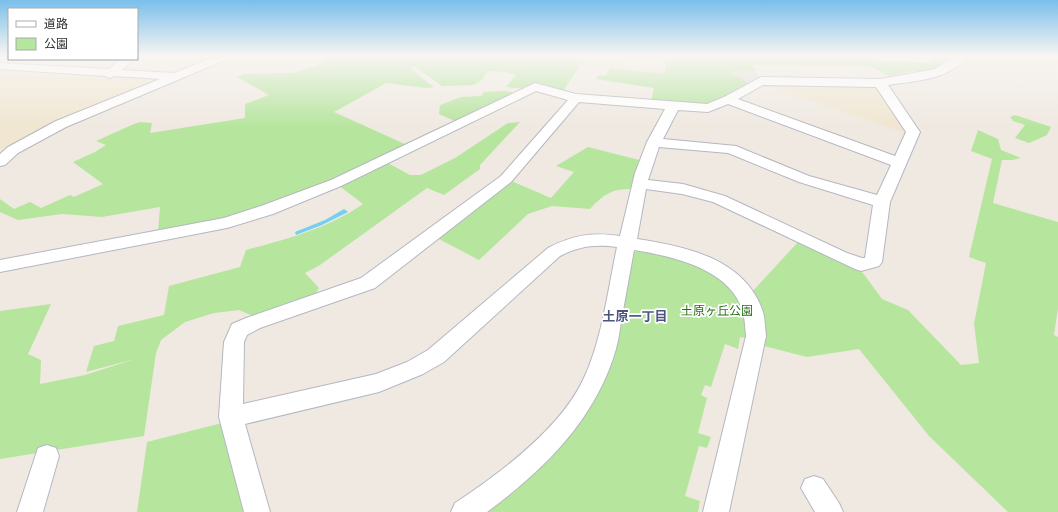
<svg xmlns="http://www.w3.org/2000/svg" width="1058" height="512" font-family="'Roboto Condensed','Noto Sans JP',sans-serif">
	<rect width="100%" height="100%" fill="#efe9e1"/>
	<!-- education -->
	<path fill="#f0e6d1" d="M620 56H658L666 62 665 74 612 68 616 59Z
		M0 71 78 74 153 79 152 82 59 121 4 149 0 153Z
		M763 84 877 85 907 134Z"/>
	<!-- green -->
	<path fill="#b6e59e" d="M327 56H587L562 92 506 87 516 75 504 72 488 71 482 80 474 85 442 86 414 66 411 68 412 70 434 87 427 88 386 83 334 112 407 145 332 181 226 220 158 232 160 207 102 217 62 214 18 220 0 212V199L14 209 30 202 41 208 70 195 74 197 103 184 73 162 95 152 106 145 96 141 134 124 140 122 152 123 150 133 245 118V104L269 95 237 77 243 74 293 73 321 64Z
		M658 56H872L875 60 929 63 938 56H948L940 63 943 68 922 74 912 71 890 76 876 69 867 66 752 65 755 71H733L731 74 742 78 749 85 706 106 651 102 654 88 596 79 599 75 606 76 610 68 665 74 666 62Z
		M504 91 518 93 457 122 439 114 440 105 461 97 481 96 484 92Z
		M1015 115 1051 127 1047 135 1029 143 1015 138 1025 125 1013 121 1010 117Z
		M520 122 480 165V169L444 195 427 188 320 265 305 273 319 288 314 296 253 316 239 310 214 313 185 322 161 340 156 353 144 436 0 459V311L51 304 28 354 41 360 40 384 85 375 135 359 86 372 94 346 114 341 118 326 164 315 169 286 240 267 246 250C287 239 327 229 363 204L338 185 386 162 410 175H421L455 158 508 123Z
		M978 130 998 139 1001 150 1021 158 1012 160H1002L993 203 1058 222V308L1054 335 1058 337V512H1008L929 436 859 349 807 357 764 346C766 324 763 311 751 293L799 241 863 273 882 299 908 310 961 365 979 363 974 324 986 263 969 257 992 159 971 151Z
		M588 147 639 160 631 189C612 189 604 194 590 209L552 206 528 214 479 260 437 238 509 180 551 198 574 172 556 166Z
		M643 249 699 264 739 293 748 329 746 338 740 337 738 349 725 344 711 387 705 385 701 395 707 398 698 433 711 437 707 448 699 446 685 496 700 501 698 512H483L574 428 633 253Z
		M222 423 244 512H137L147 442Z"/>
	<!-- plaza -->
	<path fill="#dfdcd8" d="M733 71H755L761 79 749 85 742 78 730 74Z"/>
	<!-- water -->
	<path fill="#75cff0" d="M344 209 348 212 322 225 296 235 295 232 325 220Z"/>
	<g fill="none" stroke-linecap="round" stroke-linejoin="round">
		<!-- minor casing -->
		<g stroke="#b4b7c1" stroke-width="2">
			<path id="minor" d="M217 56H232L230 58 66 127 18 153 5 165 0 166V154L8 147 56 121 160 79 114 76 110 78 105 76 0 69V63L109 69 121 59H134L122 70 174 73Z
				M955 56H968C950 80 914 81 888 85L920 132 890 202 882 262 879 266 861 271 855 269 713 202 682 194 646 189 637 239C684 246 743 258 762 309 765 317 765 327 766 336L729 512H703L746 336C745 327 745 317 742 309 728 268 671 256 634 250 630 272 626 294 622 316 620 327 619 338 616 349 596 418 547 467 491 509L487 512H451L455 503C499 474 560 429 583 380 602 341 608 289 617 247 595 244 580 246 560 256L444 362 423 374 379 392 245 424 270 512H244L219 417 224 342 232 324 246 318 361 278 501 176 568 100 536 91 341 186 273 214 227 228 0 272V260L224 218 261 206 331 180 535 83 576 94 707 104 724 97 761 77 880 79 935 69ZM763 85 876 87 906 132 895 156 738 99ZM579 102 665 109 647 142 635 173 620 236C592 232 573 235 548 248L428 350 407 362 376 374 243 404 244 342 247 335 260 328 375 288 511 182ZM728 104 891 165 877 195 809 176 736 146 663 139 678 110 708 112ZM659 147 728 153 799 182 873 205 865 258H862L847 253 725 196 683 184 648 180Z
				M47 445 56 448 59 456 43 512H17L38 448Z
				M814 476 823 479 839 503 843 512H815L801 488 805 479Z"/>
		</g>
		<!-- minor -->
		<use href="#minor" fill="#fff" fill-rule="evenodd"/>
	</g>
	<!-- sky -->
	<linearGradient id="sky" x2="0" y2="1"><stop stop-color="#7abfeb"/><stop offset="0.44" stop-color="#f8f5f2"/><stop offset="1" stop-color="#f8f5f2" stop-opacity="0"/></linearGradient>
	<rect width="1058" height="127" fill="url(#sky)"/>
	<g text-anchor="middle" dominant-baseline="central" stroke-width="3.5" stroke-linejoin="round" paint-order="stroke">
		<!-- park labels -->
		<g font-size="12" fill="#2c6e1b" stroke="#fff">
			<text x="717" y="311">土原ヶ丘公園</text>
		</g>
		<!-- neighbourhood labels -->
		<g font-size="13" font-weight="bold" fill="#4d5680" stroke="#fff">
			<text x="635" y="316">土原一丁目</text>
		</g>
	</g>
	<!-- legend -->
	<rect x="8" y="8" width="130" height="52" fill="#ffffff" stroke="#ababab"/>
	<rect x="16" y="21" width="20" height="6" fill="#ffffff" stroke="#ababab"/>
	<text x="44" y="28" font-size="12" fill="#2e2e2e">道路</text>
	<rect x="16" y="38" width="20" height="12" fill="#b6e59e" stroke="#ababab"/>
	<text x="44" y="48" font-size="12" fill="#2e2e2e">公園</text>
</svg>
